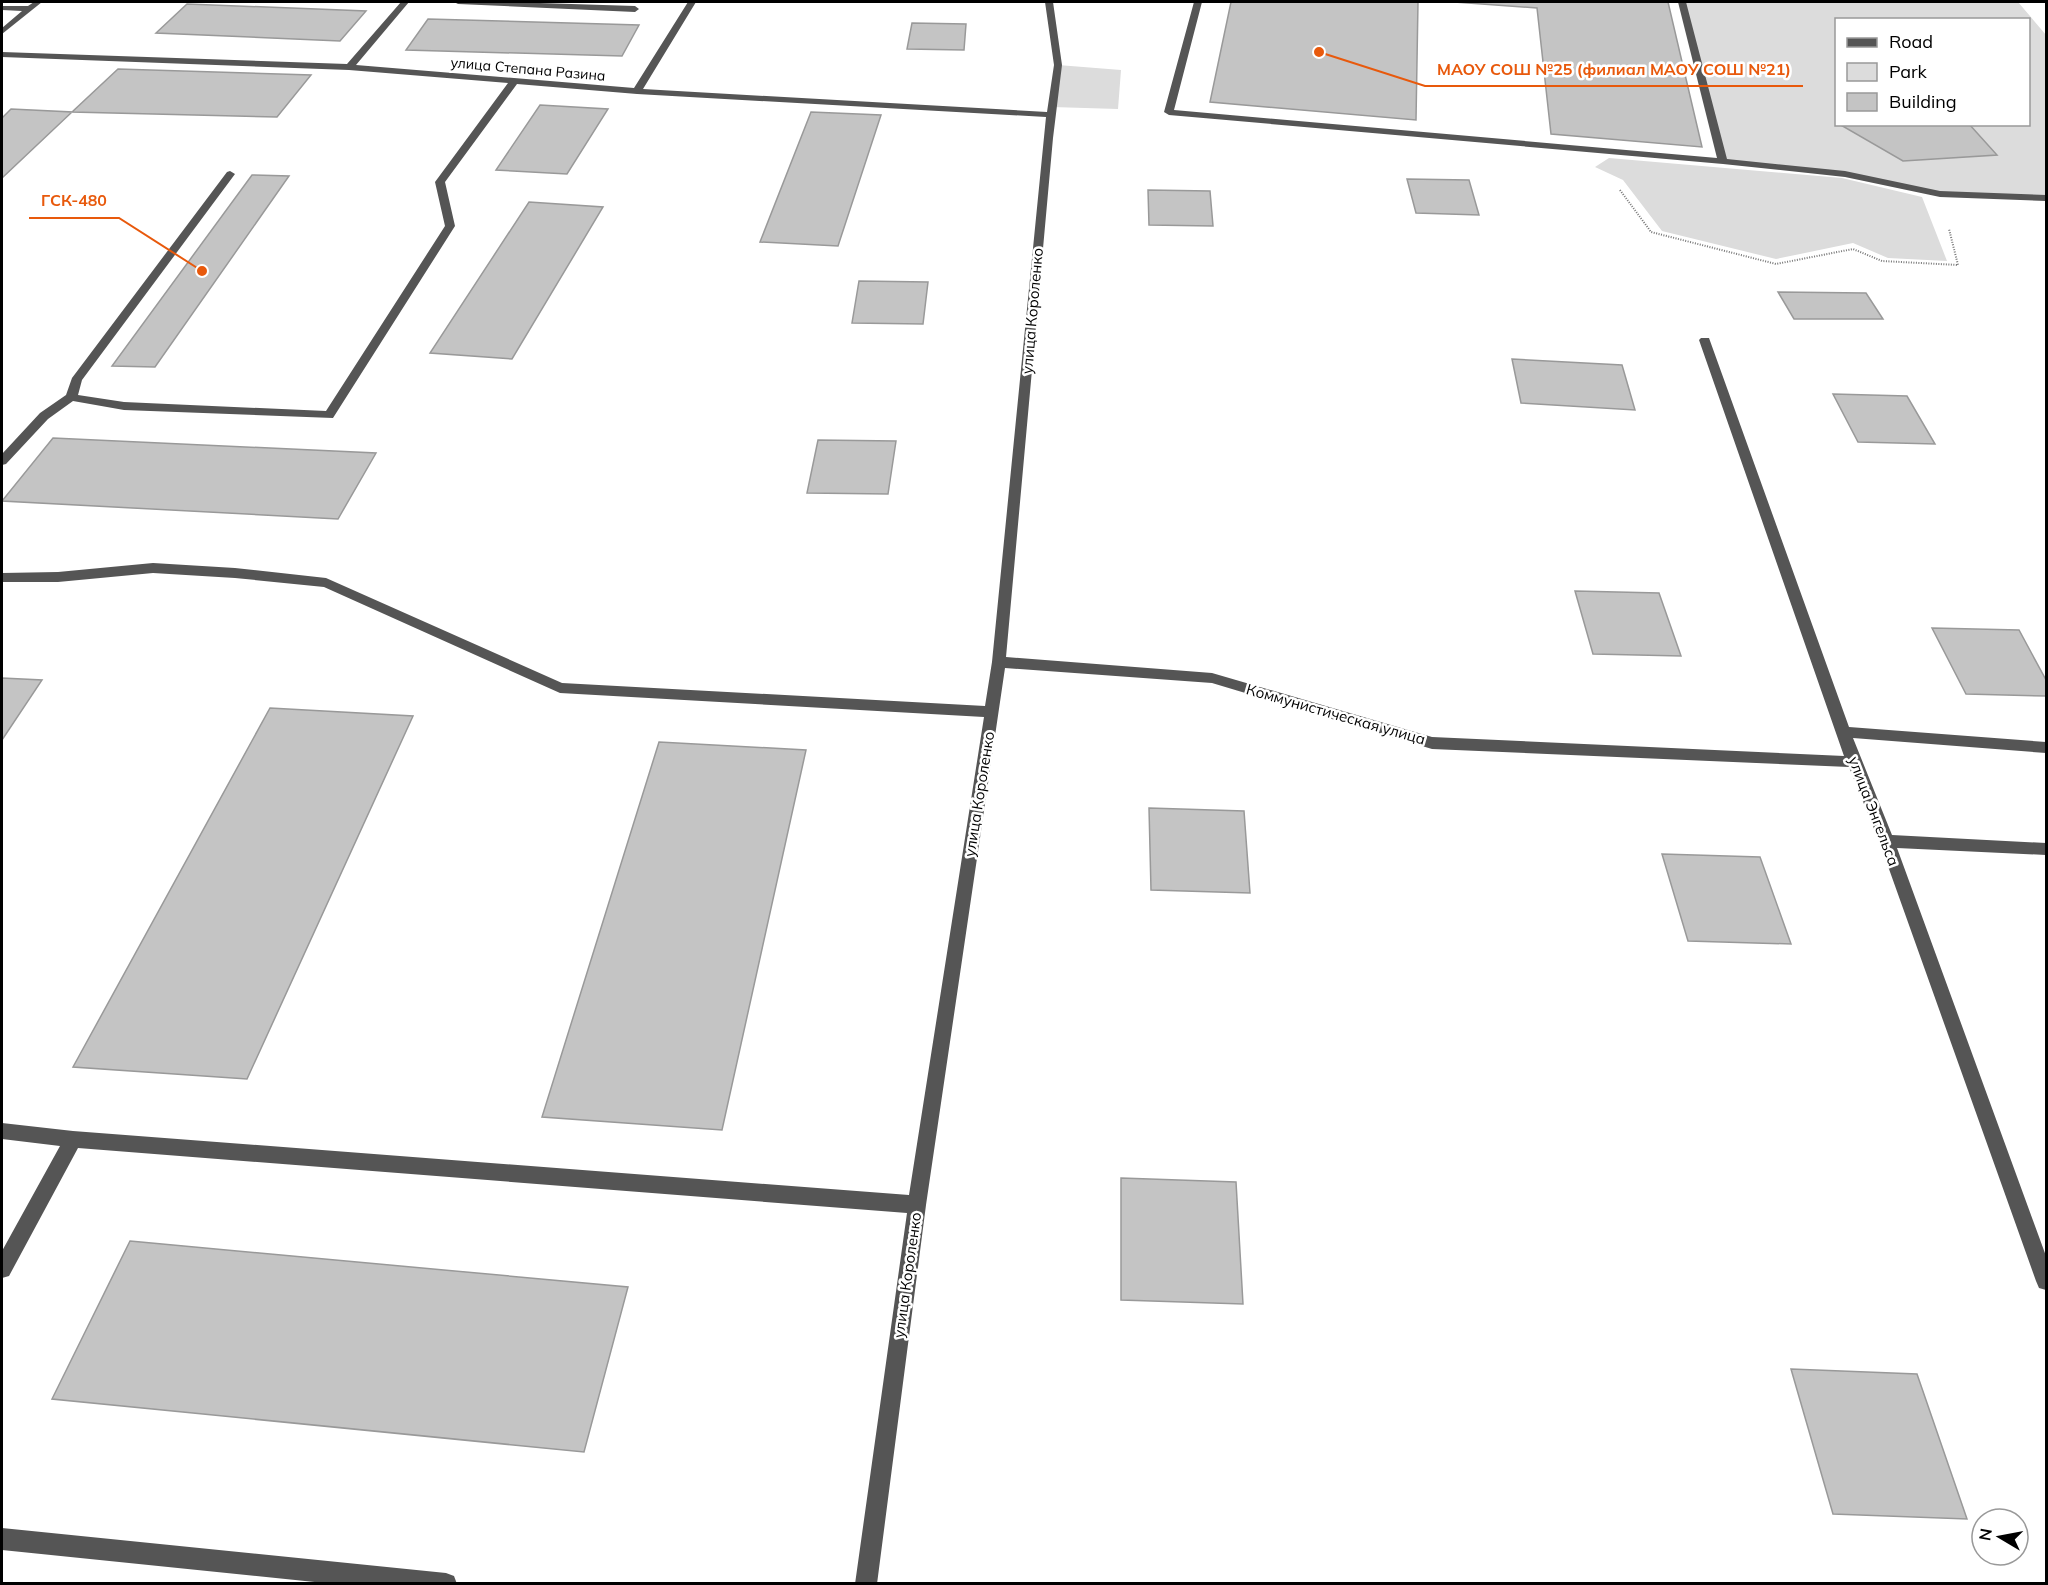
<svg xmlns="http://www.w3.org/2000/svg" width="2048" height="1585" font-family="Mulish,sans-serif">
	<rect width="100%" height="100%" fill="#fff"/>
	<!-- green -->
	<path fill="#dcdcdc" fill-rule="evenodd" d="M1682 2H2018L2046 35V198L1940 194 1845 174 1723 161ZM1836 20H2028V124H1836Z
		M1058 65 1121 70 1118 109 1052 107Z
		M1609 158 1842 178 1922 197 1947 261 1888 258 1853 243 1776 259 1662 231 1623 180 1595 167Z"/>
	<!-- building -->
	<path fill="#c4c4c4" stroke="#999" stroke-width="1.5" d="M1231 2H1418L1416 120 1210 102Z
		M1454 2H1668L1702 147 1551 134 1537 8Z
		M187 4 366 11 340 41 156 33Z
		M428 19 639 25 622 56 406 50Z
		M912 23 966 24 964 50 907 49Z
		M118 69 311 75 277 117 72 112Z
		M540 105 608 109 567 174 496 170Z
		M11 109 72 112 2 178V118Z
		M811 112 881 115 838 246 760 242Z
		M1839 124H1969L1997 155 1903 161Z
		M252 175 289 176 155 367 112 366Z
		M1407 179 1469 180 1479 215 1416 213Z
		M1148 190 1210 191 1213 226 1149 225Z
		M529 202 603 207 512 359 430 353Z
		M859 281 928 282 923 324 852 323Z
		M1778 292 1866 293 1883 319H1794Z
		M1512 359 1622 365 1635 410 1521 403Z
		M1833 394 1907 396 1935 444 1858 442Z
		M53 438 376 453 338 519 2 501Z
		M818 440 896 441 888 494 807 493Z
		M1575 591 1659 593 1681 656 1593 654Z
		M1932 628 2019 630 2046 680V696L1966 694Z
		M2 678 42 680 2 740Z
		M270 708 413 716 247 1079 73 1067Z
		M659 742 806 750 722 1130 542 1117Z
		M1149 808 1244 811 1250 893 1151 890Z
		M1662 854 1760 857 1791 944 1688 941Z
		M1121 1178 1236 1182 1243 1304 1121 1300Z
		M130 1241 628 1287 584 1452 52 1399Z
		M1791 1369 1917 1374 1967 1519 1833 1514Z"/>
	<g fill="none" stroke-linecap="round" stroke-linejoin="round">
		<!-- path -->
		<path stroke="#777" stroke-width="2" stroke-dasharray="1 1.5" stroke-linecap="butt" d="M1620 190 1651 232 1776 264 1853 249 1882 261 1958 265 1949 229"/>
		<!-- minor -->
		<path fill="#555" fill-rule="evenodd" d="M34 2H42L2 34V28L22 11 2 10V6H28Z
			M401 2H409L356 65 634 88 688 2H696L643 89 1047 112 1054 65 1045 2H1053L1062 65 1053 138 1006 657 1212 673 1432 737 1844 756 1699 340 1701 338H1709L1849 727 2046 742V753L1853 738 1892 835 2046 843V855L1897 848 2046 1256V1290L2039 1288 2036 1281 1879 841 1849 767 1432 749 1212 683 1005 668 926 1205 877 1584H855L907 1213 78 1148 9 1276 2 1278V1251L60 1146 2 1139V1123L73 1131 909 1195 984 717 560 693 324 587 235 578 153 573 58 582H2V573L58 572 153 563 235 568 326 578 562 683 985 706 992 662 1046 117 637 94 517 84 445 182 455 226 333 418 124 410 73 401 48 419 6 464 2 465V454L40 413 66 395 72 378 227 172 230 171 235 174 82 380 78 395 124 402 326 411 445 226 435 182 508 83 349 70 2 57V52L347 64Z
			M454 2H508L635 6 639 9 635 12 458 4Z
			M1194 2H1202L1174 110 1717 158 1678 2H1686L1727 159 1845 171 1940 191 2046 195V201L1940 197 1845 177 1723 164 1169 115 1164 112Z
			M2 1528 446 1573 454 1576 457 1584H334L2 1550Z"/>
	</g>
	<g text-anchor="middle" dominant-baseline="central" stroke-width="5" stroke-linejoin="round" paint-order="stroke">
		<!-- far-street labels -->
		<g font-size="14" fill="#000" stroke="#fff">
			<text transform="translate(528 69) rotate(5)">улица Степана Разина</text>
		</g>
		<!-- street labels -->
		<g font-size="15" fill="#000" stroke="#fff">
			<text transform="translate(1032 311) rotate(-85)">улица Короленко</text>
			<text transform="translate(1336 714) rotate(16)">Коммунистическая улица</text>
			<text transform="translate(979 794) rotate(-81)">улица Короленко</text>
			<text transform="translate(1874 811) rotate(69)">улица Энгельса</text>
			<text transform="translate(907 1275) rotate(-82)">улица Короленко</text>
		</g>
	</g>
	<!-- callouts -->
	<path fill="none" stroke="#e8590c" stroke-width="2" d="M1319 52L1425 86H1803M202 271L119 218H29"/>
	<g fill="#e8590c" stroke="#fff" stroke-width="2">
		<circle cx="1319" cy="52" r="6"/>
		<circle cx="202" cy="271" r="6"/>
	</g>
	<g font-size="16" text-anchor="middle" font-weight="bold" fill="#e8590c" stroke="#fff" stroke-width="5" stroke-linejoin="round" paint-order="stroke">
		<text x="1614" y="75">МАОУ СОШ №25 (филиал МАОУ СОШ №21)</text>
		<text x="74" y="206">ГСК-480</text>
	</g>
	<!-- border -->
	<rect width="2048" height="1585" fill="none" stroke="#000000" stroke-width="6"/>
	<!-- legend -->
	<rect x="1835" y="18" width="195" height="108" fill="#ffffff" stroke="#999999" stroke-width="1.5"/>
	<rect x="1847" y="38" width="30" height="9" fill="#555555" stroke="#999999" stroke-width="1.5"/>
	<text x="1889" y="48" font-size="18" fill="#000000">Road</text>
	<rect x="1847" y="63" width="30" height="18" fill="#dcdcdc" stroke="#999999" stroke-width="1.5"/>
	<text x="1889" y="78" font-size="18" fill="#000000">Park</text>
	<rect x="1847" y="93" width="30" height="18" fill="#c4c4c4" stroke="#999999" stroke-width="1.5"/>
	<text x="1889" y="108" font-size="18" fill="#000000">Building</text>
	<!-- north arrow -->
	<g transform="translate(2000 1537) rotate(280)"><circle r="28" fill="#ffffff" stroke="#999999" stroke-width="1.5"/>
	<path d="M0-4.5L10 22L0 15L-10 22Z" fill="#000000"/>
	<text y="-9" font-size="16" font-weight="bold" text-anchor="middle" fill="#000000">N</text>
	</g>
</svg>
